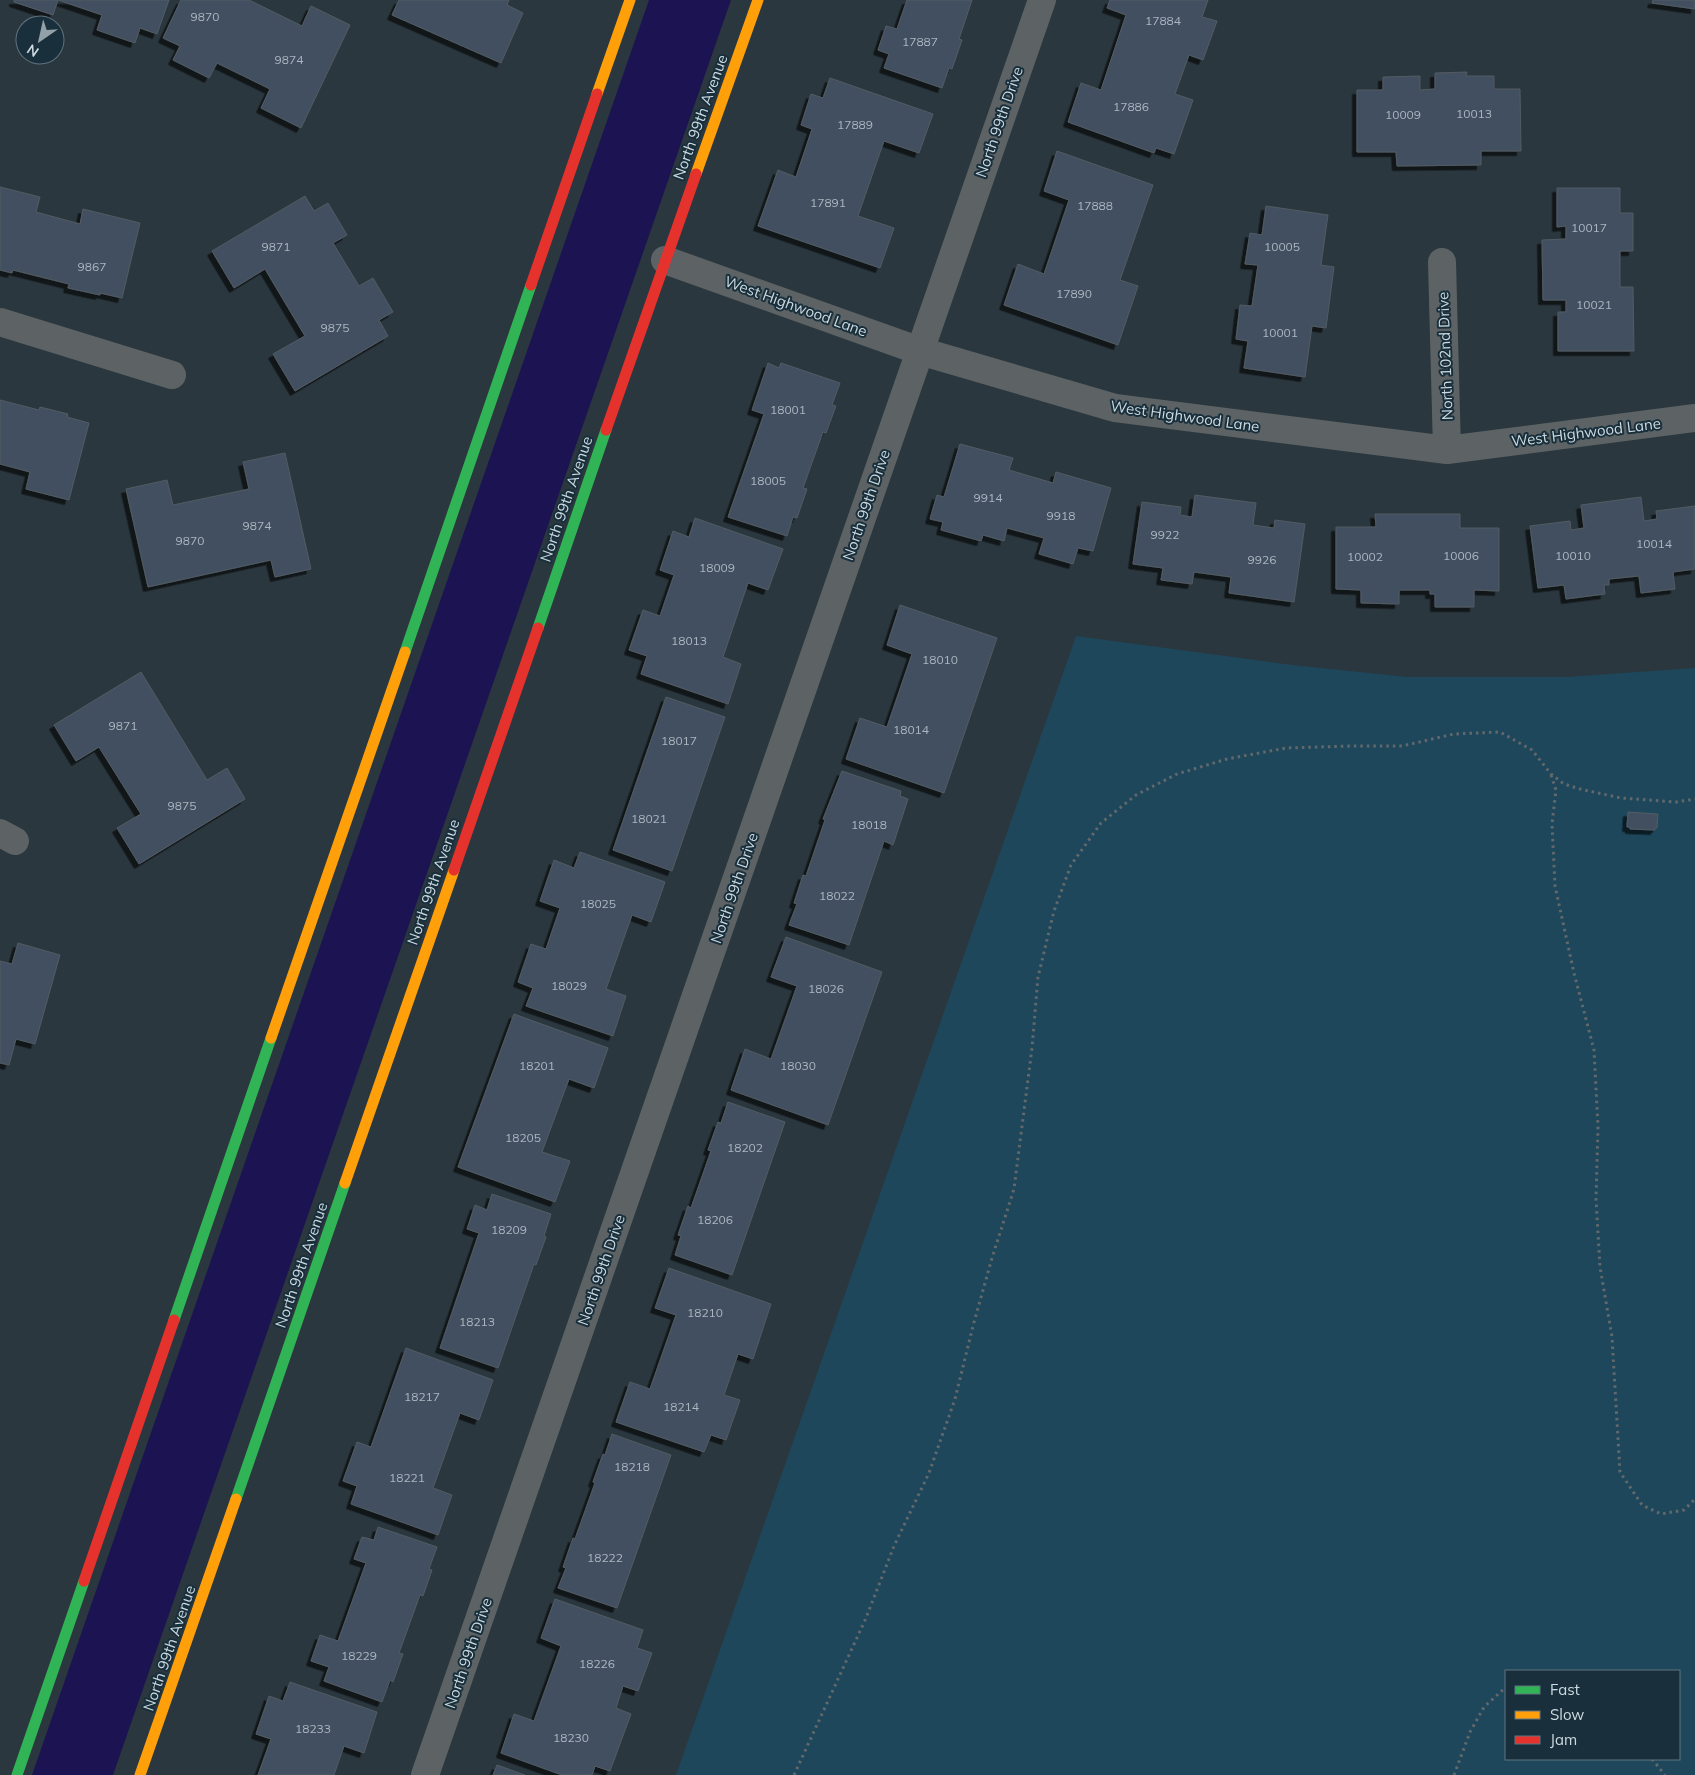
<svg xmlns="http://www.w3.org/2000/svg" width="1695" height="1775" font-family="Mulish,sans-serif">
	<defs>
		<filter id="shadow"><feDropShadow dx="-4.5" dy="4.5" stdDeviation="0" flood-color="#0009"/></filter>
	</defs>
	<rect width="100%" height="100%" fill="#2b373e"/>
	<!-- green -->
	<path fill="#1e475b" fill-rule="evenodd" d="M1076 636 1292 665 1408 677H1566L1695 668V1775H676ZM1506 1671H1679V1759H1506Z"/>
	<!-- water -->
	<path fill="#1c1452" d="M649 0H731L113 1775H32Z"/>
	<!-- building -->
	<path fill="#425060" stroke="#525b62" filter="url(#shadow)" d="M14 0H169L157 34 140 28 135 43 97 30 102 15 58 0 53 15 14 2Z
		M181 0H249L302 26 311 6 350 25 301 128 261 108 270 89 217 63 209 78 173 60 180 46 163 38Z
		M399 0H509L507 5 523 13 501 63 392 15Z
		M907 0H972L959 39 962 40 952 69 949 68 942 88 884 68 889 54 878 50 886 26 897 29Z
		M1110 0H1208L1202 17 1217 21 1203 60 1189 55 1175 94 1193 100 1174 154 1156 148 1154 153 1068 122 1081 83 1101 90 1126 15 1107 8Z
		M1653 0H1695V9L1652 3Z
		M1467 72 1466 76H1494V89H1520L1521 151H1481V165L1397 166 1396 152H1357V90H1383V77L1420 76V90L1435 89V73Z
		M830 78 933 114 919 153 884 141 858 216 894 228 880 268 758 226 778 170 796 177 812 129 801 125 811 94 823 98Z
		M1057 151 1153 185 1120 280 1138 286 1118 345 1004 305 1018 264 1044 274 1069 200 1044 191Z
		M0 187 40 197 36 212 80 224 83 209 140 223 122 298 100 293V295L68 288 69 284 13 270 12 273 0 270Z
		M1557 188H1620V213H1633V251H1620V287H1633L1634 351H1558V312H1566V300H1543L1542 240 1566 239V226L1557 227Z
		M305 196 314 211 328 203 347 235 333 243 359 286 373 278 393 312 379 320 388 336 295 391 273 354 305 336 265 269 234 288 212 251Z
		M1266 206 1328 215 1321 265 1334 267 1326 328 1312 326 1305 377 1244 368 1248 341 1236 339 1240 305 1252 306 1258 265 1245 264 1250 233 1262 235Z
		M768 363 779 368 781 363 840 383 832 405 836 406 826 433 823 432 803 488 807 489 797 518 793 517 787 536 728 517 764 414 752 410Z
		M0 400 39 410 40 407 68 414 67 417 89 423 69 500 26 489 30 472 0 464Z
		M960 444 1013 458 1009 470 1053 483 1056 472 1111 488 1093 551 1078 548 1073 564 1039 554 1044 538 1007 528 1004 541 983 535 981 541 941 530 943 522 930 519 937 495 944 497Z
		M285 453 311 569 275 577 271 560 148 587 126 489 167 480 173 505 249 489 243 462Z
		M1195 495 1256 503 1253 525 1274 528 1275 520 1305 524 1294 602 1229 593 1231 577 1194 572 1192 584 1161 580 1163 568 1133 564 1142 502 1181 507 1180 515 1192 517Z
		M1641 497 1644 521 1657 519 1656 511 1695 506V569L1673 572 1675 589 1641 593 1639 576 1609 579V585H1604L1605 594 1566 599 1564 585 1538 588 1530 526 1570 521 1571 530 1584 528 1581 505Z
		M1375 514H1460V528H1499V591L1474 590V607H1435V594H1430V590H1399V604L1361 603V590L1336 589V527H1376Z
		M695 518 783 549 768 590 748 583 723 657 741 664 728 704 641 674 647 656 629 650 643 610 660 616 674 575 660 570 673 531 689 537Z
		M900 605 997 638 944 793 846 759 860 718 887 727 912 654 887 645Z
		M141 672 207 780 227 768 245 799 139 864 117 828 141 814 99 747 76 761 54 725Z
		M666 697 725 717 672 871 613 850Z
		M842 771 901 791 900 796 908 799 893 845 884 841 849 945 789 925 797 904 794 903 803 875 806 876 825 820 823 819Z
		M1628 812 1658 814 1657 828H1655V830L1630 829V827H1627Z
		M580 852 665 882 651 922 632 915 606 989 626 996 613 1036 526 1006 533 988 518 982 531 944 546 949 560 908 540 901 554 860 574 868Z
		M786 937 882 972 828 1125 731 1090 745 1049 771 1059 797 986 771 977Z
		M18 943 60 955 35 1044 16 1039 9 1065 0 1063V961L12 964Z
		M514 1014 608 1048 594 1088 569 1079 542 1152 570 1161 555 1202 458 1167Z
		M728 1102 785 1122 732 1275 675 1255 681 1236 678 1235 688 1206 691 1208 711 1151 708 1150 718 1122 721 1123Z
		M492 1194 551 1214 544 1236 546 1237 536 1265 534 1264 498 1368 440 1348 479 1233 467 1229 475 1205 487 1210Z
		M669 1268 771 1304 753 1359 738 1354 724 1395 740 1400 726 1440 711 1435 704 1452 616 1422 630 1382 650 1389 676 1315 655 1308Z
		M406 1348 493 1380 479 1420 460 1413 433 1488 452 1495 438 1535 351 1504 357 1486 343 1481 357 1442 371 1447Z
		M612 1434 671 1455 617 1608 558 1588 566 1568 563 1567 573 1538 575 1539 595 1483 593 1482 603 1454 605 1455Z
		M378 1527 437 1547 429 1569 432 1570 423 1596 420 1595 399 1653 403 1654 393 1682 390 1680 382 1702 324 1681 329 1667 311 1661 320 1635 338 1641 366 1563 354 1559 362 1537 374 1540Z
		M555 1599 643 1630 637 1648 652 1653 638 1691 623 1686 616 1708 631 1714 610 1771 595 1766 592 1775H562L501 1753 514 1714 534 1721 561 1646 541 1638Z
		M290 1682 377 1712 364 1753 344 1746 334 1775H258L271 1739 256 1734 269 1696 283 1701Z
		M497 1765 525 1775H493Z"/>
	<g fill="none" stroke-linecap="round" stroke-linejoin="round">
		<!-- path -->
		<path stroke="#62696c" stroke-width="3" stroke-dasharray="2.5 4" stroke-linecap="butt" d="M1551 775 1556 790 1552 824 1555 886 1574 973 1594 1050 1598 1127 1596 1199 1600 1267 1612 1337 1620 1472 1642 1505 1661 1514 1684 1510 1695 1499
			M1652 1759 1665 1775
			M794 1775 866 1618 894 1546 929 1473 955 1399 973 1326 992 1258 1014 1189 1032 1048 1038 977 1054 911 1071 865 1101 823 1136 795 1177 774 1227 759 1286 748 1352 746H1402L1454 734 1500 732 1532 750 1551 774 1564 784 1580 789 1621 798 1676 802 1695 799
			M1454 1775 1470 1732 1484 1707 1506 1687"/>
		<!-- street -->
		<path stroke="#5d6365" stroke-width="28" d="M665 260 920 351 1115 408 1447 450 1695 418
			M1442 262 1447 450
			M0 322 172 375
			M0 833 15 841
			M425 1775 1042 0"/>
		<!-- fast -->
		<path stroke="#30b455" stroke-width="11" d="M538 628 606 430
			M405 652 531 285
			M174 1320 271 1038
			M236 1499 345 1183
			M17 1775 84 1581"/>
		<!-- slow -->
		<path stroke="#ff9f0a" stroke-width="11" d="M597 94 630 0
			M696 174 758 0
			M271 1038 405 652
			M345 1183 454 870
			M140 1775 236 1499"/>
		<!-- jam -->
		<path stroke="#e5322d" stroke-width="11" d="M531 285 597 94
			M606 430 696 174
			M454 870 538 628
			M84 1581 174 1320"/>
	</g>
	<g text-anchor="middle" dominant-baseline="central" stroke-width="4" stroke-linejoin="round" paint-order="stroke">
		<!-- number labels -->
		<g font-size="12" fill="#aab7c0">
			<text x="205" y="16">9870</text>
			<text x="1163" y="20">17884</text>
			<text x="920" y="41">17887</text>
			<text x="289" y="59">9874</text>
			<text x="1131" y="106">17886</text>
			<text x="1474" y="113">10013</text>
			<text x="1403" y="114">10009</text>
			<text x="855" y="124">17889</text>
			<text x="828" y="202">17891</text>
			<text x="1095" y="205">17888</text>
			<text x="1589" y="227">10017</text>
			<text x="276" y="246">9871</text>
			<text x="1282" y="246">10005</text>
			<text x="92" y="266">9867</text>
			<text x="1074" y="293">17890</text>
			<text x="1594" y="304">10021</text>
			<text x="335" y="327">9875</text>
			<text x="1280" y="332">10001</text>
			<text x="788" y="409">18001</text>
			<text x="768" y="480">18005</text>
			<text x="988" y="497">9914</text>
			<text x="1061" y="515">9918</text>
			<text x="257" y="525">9874</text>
			<text x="1165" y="534">9922</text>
			<text x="190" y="540">9870</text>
			<text x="1654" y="543">10014</text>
			<text x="1461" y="555">10006</text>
			<text x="1573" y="555">10010</text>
			<text x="1365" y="556">10002</text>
			<text x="1262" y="559">9926</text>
			<text x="717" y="567">18009</text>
			<text x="689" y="640">18013</text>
			<text x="940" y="659">18010</text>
			<text x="123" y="725">9871</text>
			<text x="911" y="729">18014</text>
			<text x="679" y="740">18017</text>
			<text x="182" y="805">9875</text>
			<text x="649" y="818">18021</text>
			<text x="869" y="824">18018</text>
			<text x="837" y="895">18022</text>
			<text x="598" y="903">18025</text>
			<text x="569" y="985">18029</text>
			<text x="826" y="988">18026</text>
			<text x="537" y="1065">18201</text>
			<text x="798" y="1065">18030</text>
			<text x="523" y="1137">18205</text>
			<text x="745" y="1147">18202</text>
			<text x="715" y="1219">18206</text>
			<text x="509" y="1229">18209</text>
			<text x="705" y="1312">18210</text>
			<text x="477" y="1321">18213</text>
			<text x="422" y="1396">18217</text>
			<text x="681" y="1406">18214</text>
			<text x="632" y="1466">18218</text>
			<text x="407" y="1477">18221</text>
			<text x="605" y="1557">18222</text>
			<text x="359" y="1655">18229</text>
			<text x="597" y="1663">18226</text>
			<text x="313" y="1728">18233</text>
			<text x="571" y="1737">18230</text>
		</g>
		<!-- street labels -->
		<g font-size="15" fill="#ccd9e0" stroke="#19303c">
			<text transform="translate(700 117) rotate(-70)">North 99th Avenue</text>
			<text transform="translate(999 122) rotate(-71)">North 99th Drive</text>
			<text transform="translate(796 306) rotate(20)">West Highwood Lane</text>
			<text transform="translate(1445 356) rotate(-92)">North 102nd Drive</text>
			<text transform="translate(1185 416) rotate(8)">West Highwood Lane</text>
			<text transform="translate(1586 432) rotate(-7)">West Highwood Lane</text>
			<text transform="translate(566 499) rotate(-71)">North 99th Avenue</text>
			<text transform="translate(866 505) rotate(-71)">North 99th Drive</text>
			<text transform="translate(433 882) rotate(-71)">North 99th Avenue</text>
			<text transform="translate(734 888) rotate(-71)">North 99th Drive</text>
			<text transform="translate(301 1265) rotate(-71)">North 99th Avenue</text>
			<text transform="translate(601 1270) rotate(-71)">North 99th Drive</text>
			<text transform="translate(169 1648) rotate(-71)">North 99th Avenue</text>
			<text transform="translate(468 1653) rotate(-71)">North 99th Drive</text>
		</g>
	</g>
	<!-- legend -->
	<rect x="1505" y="1670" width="175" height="90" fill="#19303c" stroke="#61747e"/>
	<rect x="1515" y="1686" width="25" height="8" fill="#30b455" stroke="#61747e"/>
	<text x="1550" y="1695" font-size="15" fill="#ccd9e0">Fast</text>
	<rect x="1515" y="1711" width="25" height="8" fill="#ff9f0a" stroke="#61747e"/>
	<text x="1550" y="1720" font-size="15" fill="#ccd9e0">Slow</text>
	<rect x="1515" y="1736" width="25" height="8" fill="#e5322d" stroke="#61747e"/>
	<text x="1550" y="1745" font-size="15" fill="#ccd9e0">Jam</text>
	<!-- north arrow -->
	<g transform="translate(40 40) rotate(214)"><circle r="24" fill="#19303c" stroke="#61747e"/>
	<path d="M0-4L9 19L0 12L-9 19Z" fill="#94a0a7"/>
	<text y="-8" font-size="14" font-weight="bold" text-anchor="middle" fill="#ccd9e0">N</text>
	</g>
</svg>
